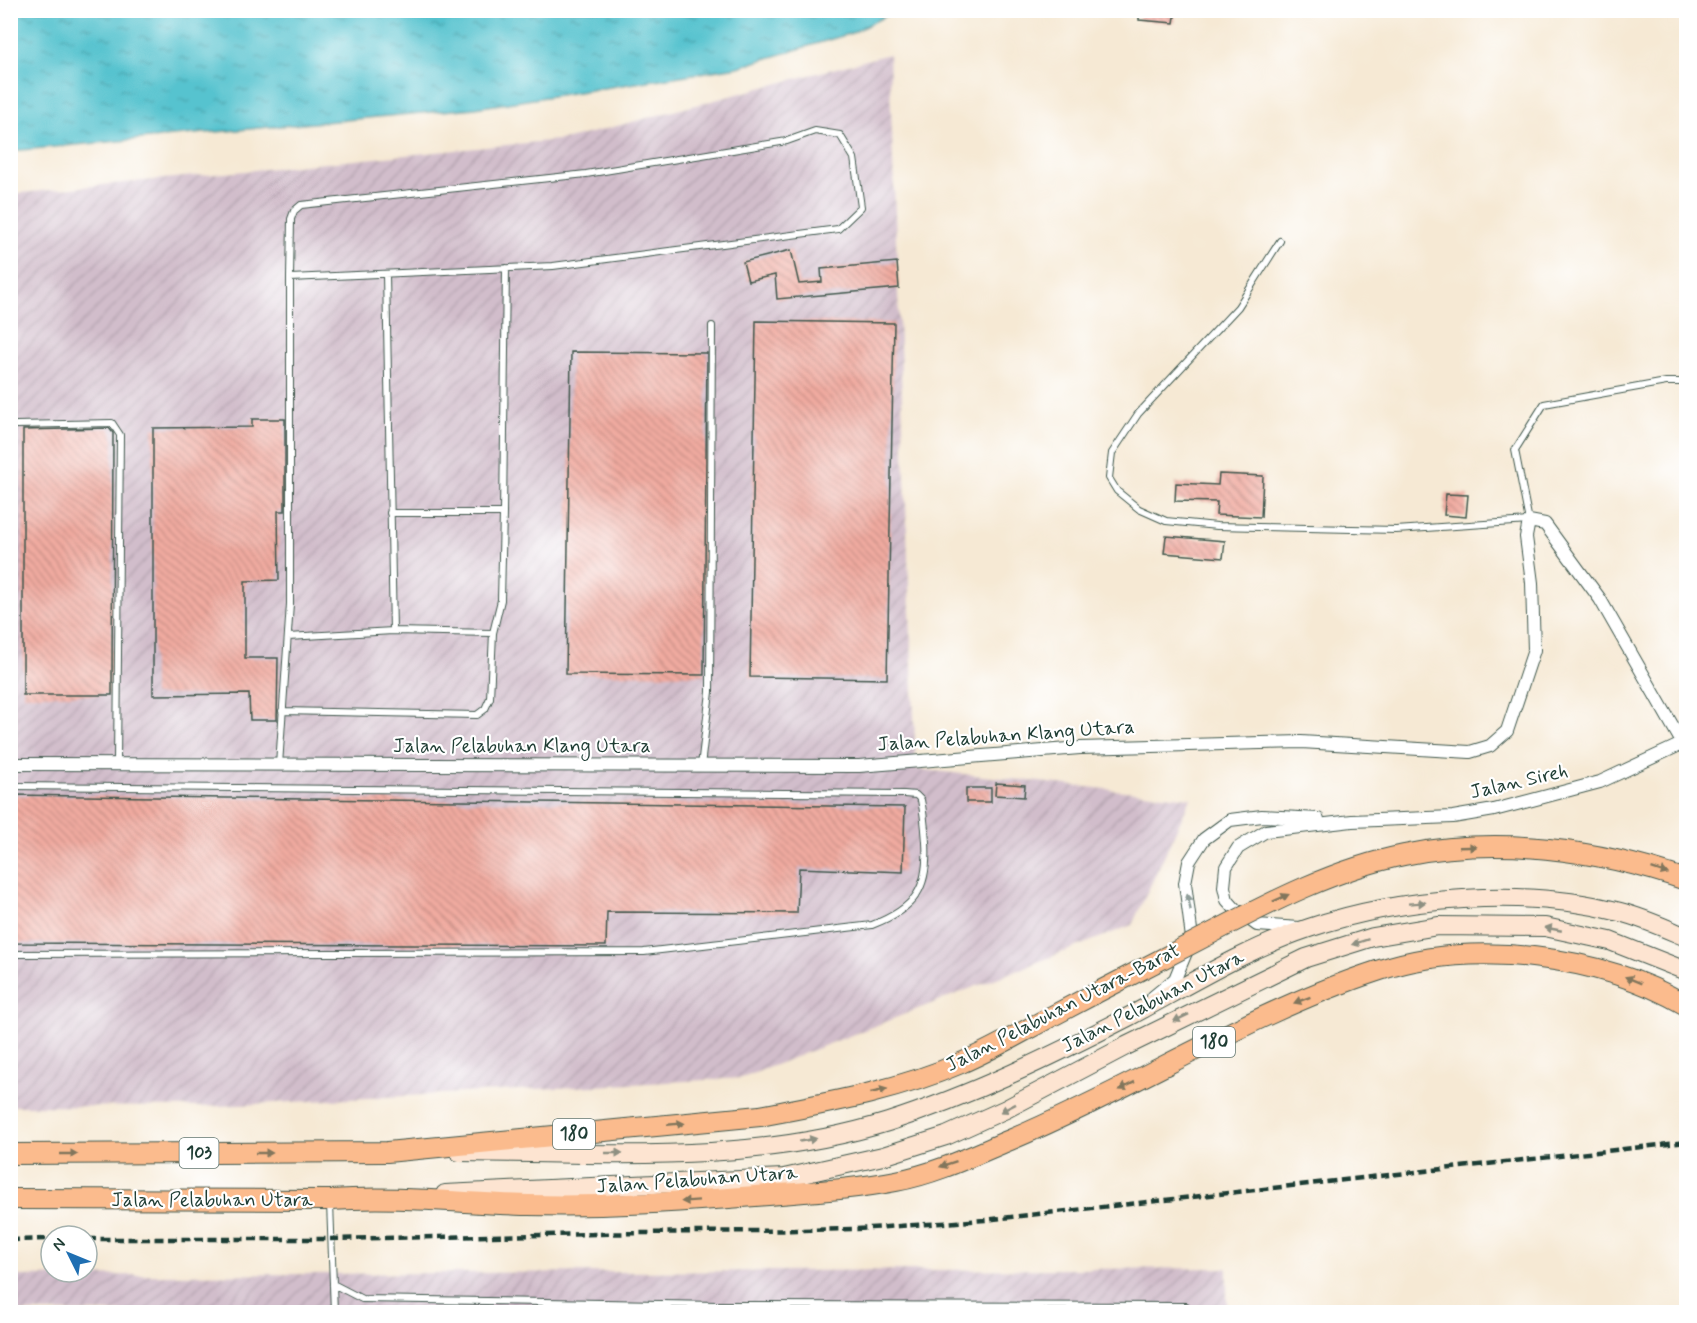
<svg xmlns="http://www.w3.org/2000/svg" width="1697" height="1323" font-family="Mynerve,sans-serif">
	<defs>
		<pattern id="industrial-furrows" width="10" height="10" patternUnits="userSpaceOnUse" patternTransform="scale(1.5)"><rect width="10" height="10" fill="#d1bdcb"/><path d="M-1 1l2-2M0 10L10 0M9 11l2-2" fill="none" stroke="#b3a3af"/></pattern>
		<pattern id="water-ripples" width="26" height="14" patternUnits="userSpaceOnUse" patternTransform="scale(1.5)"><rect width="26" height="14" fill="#57c3cf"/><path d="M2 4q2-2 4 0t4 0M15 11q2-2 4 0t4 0" fill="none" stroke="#47a0a9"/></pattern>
		<pattern id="building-back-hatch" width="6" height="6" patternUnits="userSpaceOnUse" patternTransform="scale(1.5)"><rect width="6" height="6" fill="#f1aba0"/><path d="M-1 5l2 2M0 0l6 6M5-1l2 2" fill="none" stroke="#c38c83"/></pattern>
	</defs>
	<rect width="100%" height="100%" fill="#fff"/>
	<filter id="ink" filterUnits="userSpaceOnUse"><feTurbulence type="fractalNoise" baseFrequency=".0167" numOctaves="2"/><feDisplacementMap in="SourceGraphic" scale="12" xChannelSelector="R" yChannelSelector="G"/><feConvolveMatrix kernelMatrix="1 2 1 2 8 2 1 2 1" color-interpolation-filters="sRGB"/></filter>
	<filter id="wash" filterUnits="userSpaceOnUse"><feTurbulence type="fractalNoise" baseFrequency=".008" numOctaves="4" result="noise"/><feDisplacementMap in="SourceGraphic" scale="24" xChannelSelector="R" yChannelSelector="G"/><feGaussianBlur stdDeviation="1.35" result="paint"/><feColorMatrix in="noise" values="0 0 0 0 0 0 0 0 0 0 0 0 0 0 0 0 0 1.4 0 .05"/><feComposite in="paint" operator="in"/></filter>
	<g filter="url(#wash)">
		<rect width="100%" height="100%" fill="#f6e9d4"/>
		<!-- industrial -->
		<path fill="url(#industrial-furrows)" d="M889 54 916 769 1191 798 1132 925 742 1078 202 1107 11 1106V194L568 139Z
			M1227 1268V1312H11L10 1276Z"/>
		<!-- water -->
		<path fill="url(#water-ripples)" stroke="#3b8082" stroke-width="1.5" d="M11 10H895V11L852 33 738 67 610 87 475 108 11 151Z"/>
		<g id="blocks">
			<!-- building -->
			<path fill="url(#building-back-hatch)" d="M1139 10H1176L1174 23 1139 20Z
				M791 250 799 284 822 282 821 269 897 262 899 288 777 299 775 275 748 281 743 262Z
				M756 321 894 323 887 679 750 677Z
				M571 352 707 353 704 675 566 674Z
				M252 419H285V511H278L279 580 245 581V658H278L277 720H250L249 694 153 695V428L252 427Z
				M109 428 113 433 112 695H23V430Z
				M1219 474 1263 476 1261 517 1216 515 1217 502 1175 501 1176 483 1218 485Z
				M1446 494 1468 495 1466 517 1444 515Z
				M1166 536 1225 541 1223 558 1164 553Z
				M996 783 1025 785 1024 797 995 795Z
				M966 788H991V802H966Z
				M10 795 905 807 903 872 799 868 797 913 607 912 606 946 10 943Z"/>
		</g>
	</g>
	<g filter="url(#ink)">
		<use href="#blocks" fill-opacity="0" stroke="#3f574c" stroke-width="1.5"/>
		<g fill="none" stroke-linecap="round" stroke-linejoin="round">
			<!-- lane casing -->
			<g stroke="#3f574c" stroke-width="8">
				<path id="lane" d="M1280 241 1238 307 1138 414 1112 453 1109 478 1117 491 1139 509 1166 521 1217 526 1396 530 1529 521 1515 450 1544 404 1666 382H1686
					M16 425 112 423 120 435 117 764
					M390 513H503L506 268
					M393 631 493 633
					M288 637 393 631 386 274
					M282 711 477 715 485 709 490 698 493 633 501 600 503 513
					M279 765 290 604V278L553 266 838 229 861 207 854 158 840 135 815 131 787 141 586 174 301 205 294 211 291 219 290 278
					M701 766 710 692 712 326
					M10 786 904 794 916 795 921 800C924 814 925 828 926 842 929 888 916 908 872 925L644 952 10 954
					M330 1203 334 1312
					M333 1284 362 1299 718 1305 1186 1306"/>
			</g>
			<!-- street casing -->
			<g stroke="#3f574c" stroke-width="14">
				<path id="street" d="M10 764 859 766 1080 748 1301 742 1470 752 1490 746 1507 731 1534 650 1532 583 1526 537 1529 521 1545 524 1600 599 1683 744
					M1300 928 1257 925 1235 909 1227 900 1224 887 1226 867 1238 848 1266 831 1352 821 1453 817 1494 810 1600 782 1686 742
					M1153 997 1175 979 1192 938 1185 883 1189 862 1204 839 1230 820 1262 816 1318 819"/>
			</g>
			<!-- secondary casing -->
			<g stroke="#3f574c" stroke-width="20">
				<path id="secondary" d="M459 1152C602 1153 749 1165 888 1122 972 1095 1052 1056 1130 1016 1188 985 1246 949 1309 928 1400 897 1526 887 1620 912 1643 918 1665 928 1686 937
					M445 1194 784 1178 883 1156 946 1136 1006 1109 1126 1046 1306 958 1373 937 1438 926 1545 927 1610 941 1686 971"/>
			</g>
			<!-- primary casing -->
			<g stroke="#3f574c" stroke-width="22">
				<path id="primary" d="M10 1154 387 1152 760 1116
					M10 1199 330 1200C396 1195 462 1203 528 1205 604 1207 679 1202 755 1196 802 1192 850 1190 896 1181 935 1174 974 1155 1010 1140 1134 1088 1249 1013 1377 971 1472 939 1600 955 1686 1005"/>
			</g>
			<!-- lane -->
			<use href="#lane" stroke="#fff" stroke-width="6"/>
			<!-- street -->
			<use href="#street" stroke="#fff" stroke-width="12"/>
			<!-- secondary -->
			<use href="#secondary" stroke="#fde4d1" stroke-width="18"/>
			<!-- primary -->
			<use href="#primary" stroke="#fbbb8d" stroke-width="20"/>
			<!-- rail -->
			<path stroke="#1f3d34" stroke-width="4.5" stroke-dasharray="9 4.5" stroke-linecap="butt" d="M87 1239H330L857 1229 985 1220 1686 1142
				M10 1240 51 1239"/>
			<!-- primary-bridge casing -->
			<g stroke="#3f574c" stroke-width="22" stroke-linecap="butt">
				<path id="primary-bridge" d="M760 1116C828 1103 897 1091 961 1063 994 1049 1025 1030 1058 1013 1109 986 1160 960 1212 933 1273 901 1335 869 1404 855 1498 836 1596 849 1686 880"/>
			</g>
			<!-- primary-bridge -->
			<use href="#primary-bridge" stroke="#fbbb8d" stroke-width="20"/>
		</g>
		<!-- one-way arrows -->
		<defs><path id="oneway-solid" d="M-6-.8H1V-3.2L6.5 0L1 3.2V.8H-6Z" transform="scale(1.5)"/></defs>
		<g fill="#82765c">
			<use href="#oneway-solid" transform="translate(1468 847) rotate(-2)"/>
			<use href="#oneway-solid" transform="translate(1660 871) rotate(19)"/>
			<use href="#oneway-solid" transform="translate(1281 898) rotate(-24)"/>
			<use href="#oneway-solid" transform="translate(1633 980) rotate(-158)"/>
			<use href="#oneway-solid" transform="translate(1302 1000) rotate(159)"/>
			<use href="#oneway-solid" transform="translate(1127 1086) rotate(153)"/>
			<use href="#oneway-solid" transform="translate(879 1091) rotate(-13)"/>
			<use href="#oneway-solid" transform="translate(676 1124) rotate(-5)"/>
			<use href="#oneway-solid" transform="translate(264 1153)"/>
			<use href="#oneway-solid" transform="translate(69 1154)"/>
			<use href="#oneway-solid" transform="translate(948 1164) rotate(161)"/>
			<use href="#oneway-solid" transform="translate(690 1201) rotate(176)"/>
		</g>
		<use fill="#8f9e9a" href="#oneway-solid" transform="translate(1189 902) rotate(-101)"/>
		<g fill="#8e9082">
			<use href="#oneway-solid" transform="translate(1417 903) rotate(-4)"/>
			<use href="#oneway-solid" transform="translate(1553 929) rotate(-169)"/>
			<use href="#oneway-solid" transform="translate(1360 942) rotate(162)"/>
			<use href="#oneway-solid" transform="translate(1181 1018) rotate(154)"/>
			<use href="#oneway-solid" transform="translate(1008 1108) rotate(153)"/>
			<use href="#oneway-solid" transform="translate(808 1140) rotate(-10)"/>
			<use href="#oneway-solid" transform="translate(614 1153)"/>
		</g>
	</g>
	<g text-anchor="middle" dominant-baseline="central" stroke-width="4.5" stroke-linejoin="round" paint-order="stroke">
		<!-- shield labels -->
		<g fill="#fff" stroke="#627771" stroke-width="1.5">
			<rect x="1193" y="1027" width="42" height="30" rx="4.5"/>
			<rect x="553" y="1119" width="42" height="30" rx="4.5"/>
			<rect x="179.5" y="1138" width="39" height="30" rx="4.5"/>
		</g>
		<g font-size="18" font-weight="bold" fill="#1f3d34">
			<text x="1214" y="1042">180</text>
			<text x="574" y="1134">180</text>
			<text x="199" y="1153">103</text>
		</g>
		<!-- street labels -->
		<g font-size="20" fill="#1f3d34" stroke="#fff">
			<text transform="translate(1006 736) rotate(-4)">Jalan Pelabuhan Klang Utara</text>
			<text x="522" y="746">Jalan Pelabuhan Klang Utara</text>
			<text transform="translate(1519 782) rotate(-13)">Jalan Sireh</text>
			<text transform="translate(1153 1002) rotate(-27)">Jalan Pelabuhan Utara</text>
			<text transform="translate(1063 1008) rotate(-27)">Jalan Pelabuhan Utara-Barat</text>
			<text transform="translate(697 1180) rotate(-4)">Jalan Pelabuhan Utara</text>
			<text x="212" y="1200">Jalan Pelabuhan Utara</text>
		</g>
	</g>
	<!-- margin -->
	<rect width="1697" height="1323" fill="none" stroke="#fff" stroke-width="36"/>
	<!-- north arrow -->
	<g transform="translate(69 1254) rotate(313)"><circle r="28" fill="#ffffff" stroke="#a5b1ae" stroke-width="1.5"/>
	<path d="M0-4.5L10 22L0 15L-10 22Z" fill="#1f6fb2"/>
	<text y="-9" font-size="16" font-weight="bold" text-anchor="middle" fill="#1f3d34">N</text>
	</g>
</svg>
